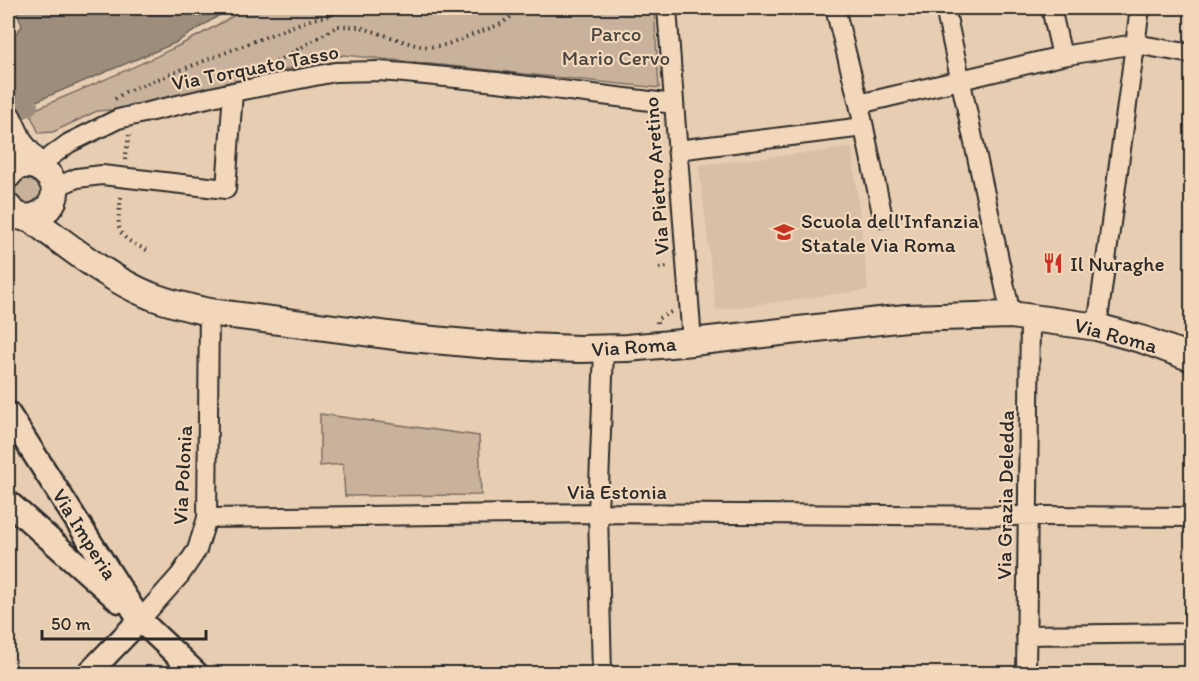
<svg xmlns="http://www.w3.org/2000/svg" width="1199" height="681" font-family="Itim,sans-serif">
	<rect width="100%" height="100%" fill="#e7cdb1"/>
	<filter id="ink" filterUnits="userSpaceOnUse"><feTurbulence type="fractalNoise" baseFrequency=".0167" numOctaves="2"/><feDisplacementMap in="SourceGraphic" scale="12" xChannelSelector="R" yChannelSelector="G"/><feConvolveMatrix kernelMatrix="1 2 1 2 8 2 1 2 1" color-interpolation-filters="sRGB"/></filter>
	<g filter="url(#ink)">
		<!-- built -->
		<path fill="#d7c0a6" d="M852 148 868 290 716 310 699 165Z"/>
		<!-- green -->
		<path fill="#c8b29b" stroke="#7a6e63" stroke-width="1.5" d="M246 8H654L659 88 344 55 125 109 97 111 53 132 39 133 29 112C103 80 178 51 246 8Z
			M14 191a14 14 0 1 1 28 0a14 14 0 1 1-28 0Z
			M320 414 479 436 481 495 345 496 343 464 320 466Z"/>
		<!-- water -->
		<path fill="#9c8d7c" stroke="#6f665c" stroke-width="1.5" d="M16 8H231L175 43 27 105 8 55V43L22 26Z"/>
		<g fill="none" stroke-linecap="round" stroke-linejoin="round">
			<!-- canal -->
			<path stroke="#9c8d7c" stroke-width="22" d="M8 55 27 105 8 114"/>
			<!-- minor casing -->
			<g stroke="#2b2b2b" stroke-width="22">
				<path id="minor" d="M667 8 692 342
					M835 8 859 104 883 218
					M945 8 1011 315
					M1051 8 1062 56
					M859 104 1062 56 1135 44 1192 54
					M677 150 864 127
					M38 166 69 143 118 119 233 92 335 72 379 71 405 73 497 82 674 104
					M55 194 63 184 77 178 102 175 226 189 233 92
					M1097 327 1140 8
					M207 518 598 513 1192 517
					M140 620 180 575 197 550 207 518 209 312
					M1026 635 1192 633
					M602 674 598 513 604 349
					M1026 674 1030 317"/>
			</g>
			<!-- tertiary casing -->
			<g stroke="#2b2b2b" stroke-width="27">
				<path id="tertiary" d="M8 413 140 620 197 674
					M8 502 119 601
					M88 674 140 620"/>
			</g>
			<!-- secondary casing -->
			<g stroke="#2b2b2b" stroke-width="30">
				<path id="secondary" d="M8 118 20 144 38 166
					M8 175C28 147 72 183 48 208 43 213 39 216 32 217 22 219 14 215 8 207
					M30 218C68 246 107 278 151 296 170 303 190 308 209 312L411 338 501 346 579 349 627 348 692 342 906 318 1011 315 1097 327 1144 340 1192 358"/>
			</g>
			<!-- path -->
			<path stroke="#2b2b2b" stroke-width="4" stroke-dasharray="1.5 4.5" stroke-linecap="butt" d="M276 62 338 26 360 27 415 45 429 47 445 45 501 24 522 8
				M8 76 16 98
				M115 99 125 92 306 21 346 11 351 8
				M125 160 129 135
				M121 197C117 229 114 236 147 250
				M659 268 668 267
				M657 323V319L671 312"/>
			<!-- minor -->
			<use href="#minor" stroke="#f3d7ba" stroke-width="18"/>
			<!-- tertiary -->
			<use href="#tertiary" stroke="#f3d7ba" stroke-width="22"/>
			<!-- secondary -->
			<use href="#secondary" stroke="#f3d7ba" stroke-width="26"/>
		</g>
	</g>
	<!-- icons -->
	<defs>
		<g id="school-bare" transform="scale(1.62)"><path d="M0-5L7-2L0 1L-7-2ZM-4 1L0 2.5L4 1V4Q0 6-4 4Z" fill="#c8321e" stroke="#f3d7ba" stroke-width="2.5" paint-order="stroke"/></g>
		<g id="restaurant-bare" transform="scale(1.62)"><path d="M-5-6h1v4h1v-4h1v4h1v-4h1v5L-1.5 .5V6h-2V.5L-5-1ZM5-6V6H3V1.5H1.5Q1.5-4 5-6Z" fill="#c8321e" stroke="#f3d7ba" stroke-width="2.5" paint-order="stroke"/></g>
	</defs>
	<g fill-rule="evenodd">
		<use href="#school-bare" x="784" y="232"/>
		<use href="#restaurant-bare" x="1053" y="263"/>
	</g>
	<g text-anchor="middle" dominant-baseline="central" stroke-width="4.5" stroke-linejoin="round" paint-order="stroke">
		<!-- park labels -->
		<g font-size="21" fill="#4a4641" stroke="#f3d7ba">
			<text x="616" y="33">Parco<tspan x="616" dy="24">Mario Cervo</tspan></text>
		</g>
		<!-- street labels -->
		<g font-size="21" fill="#2b2b2b" stroke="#f3d7ba">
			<text transform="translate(255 67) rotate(-11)">Via Torquato Tasso</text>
			<text transform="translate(656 176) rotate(-94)">Via Pietro Aretino</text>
			<text transform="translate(1116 335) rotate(15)">Via Roma</text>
			<text transform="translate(634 346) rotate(-4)">Via Roma</text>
			<text transform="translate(182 475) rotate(-87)">Via Polonia</text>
			<text x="617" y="491">Via Estonia</text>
			<text transform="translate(1005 495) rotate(-89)">Via Grazia Deledda</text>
			<text transform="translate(85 534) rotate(58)">Via Imperia</text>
		</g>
		<!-- poi labels -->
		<g font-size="21" fill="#2b2b2b" stroke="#f3d7ba" text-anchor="start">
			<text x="801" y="220">Scuola dell'Infanzia<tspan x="801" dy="24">Statale Via Roma</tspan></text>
			<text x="1070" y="263">Il Nuraghe</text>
		</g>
	</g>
	<!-- margin -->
	<rect width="1199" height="681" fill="none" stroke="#f3d7ba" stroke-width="30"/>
	<rect x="15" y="15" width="1169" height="651" fill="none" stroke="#2b2b2b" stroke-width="2" filter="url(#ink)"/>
	<!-- scale -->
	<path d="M42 630v9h164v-9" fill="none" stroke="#2b2b2b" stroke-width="3"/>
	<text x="51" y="630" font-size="18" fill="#2b2b2b" stroke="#f3d7ba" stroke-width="4.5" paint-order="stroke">50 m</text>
</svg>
